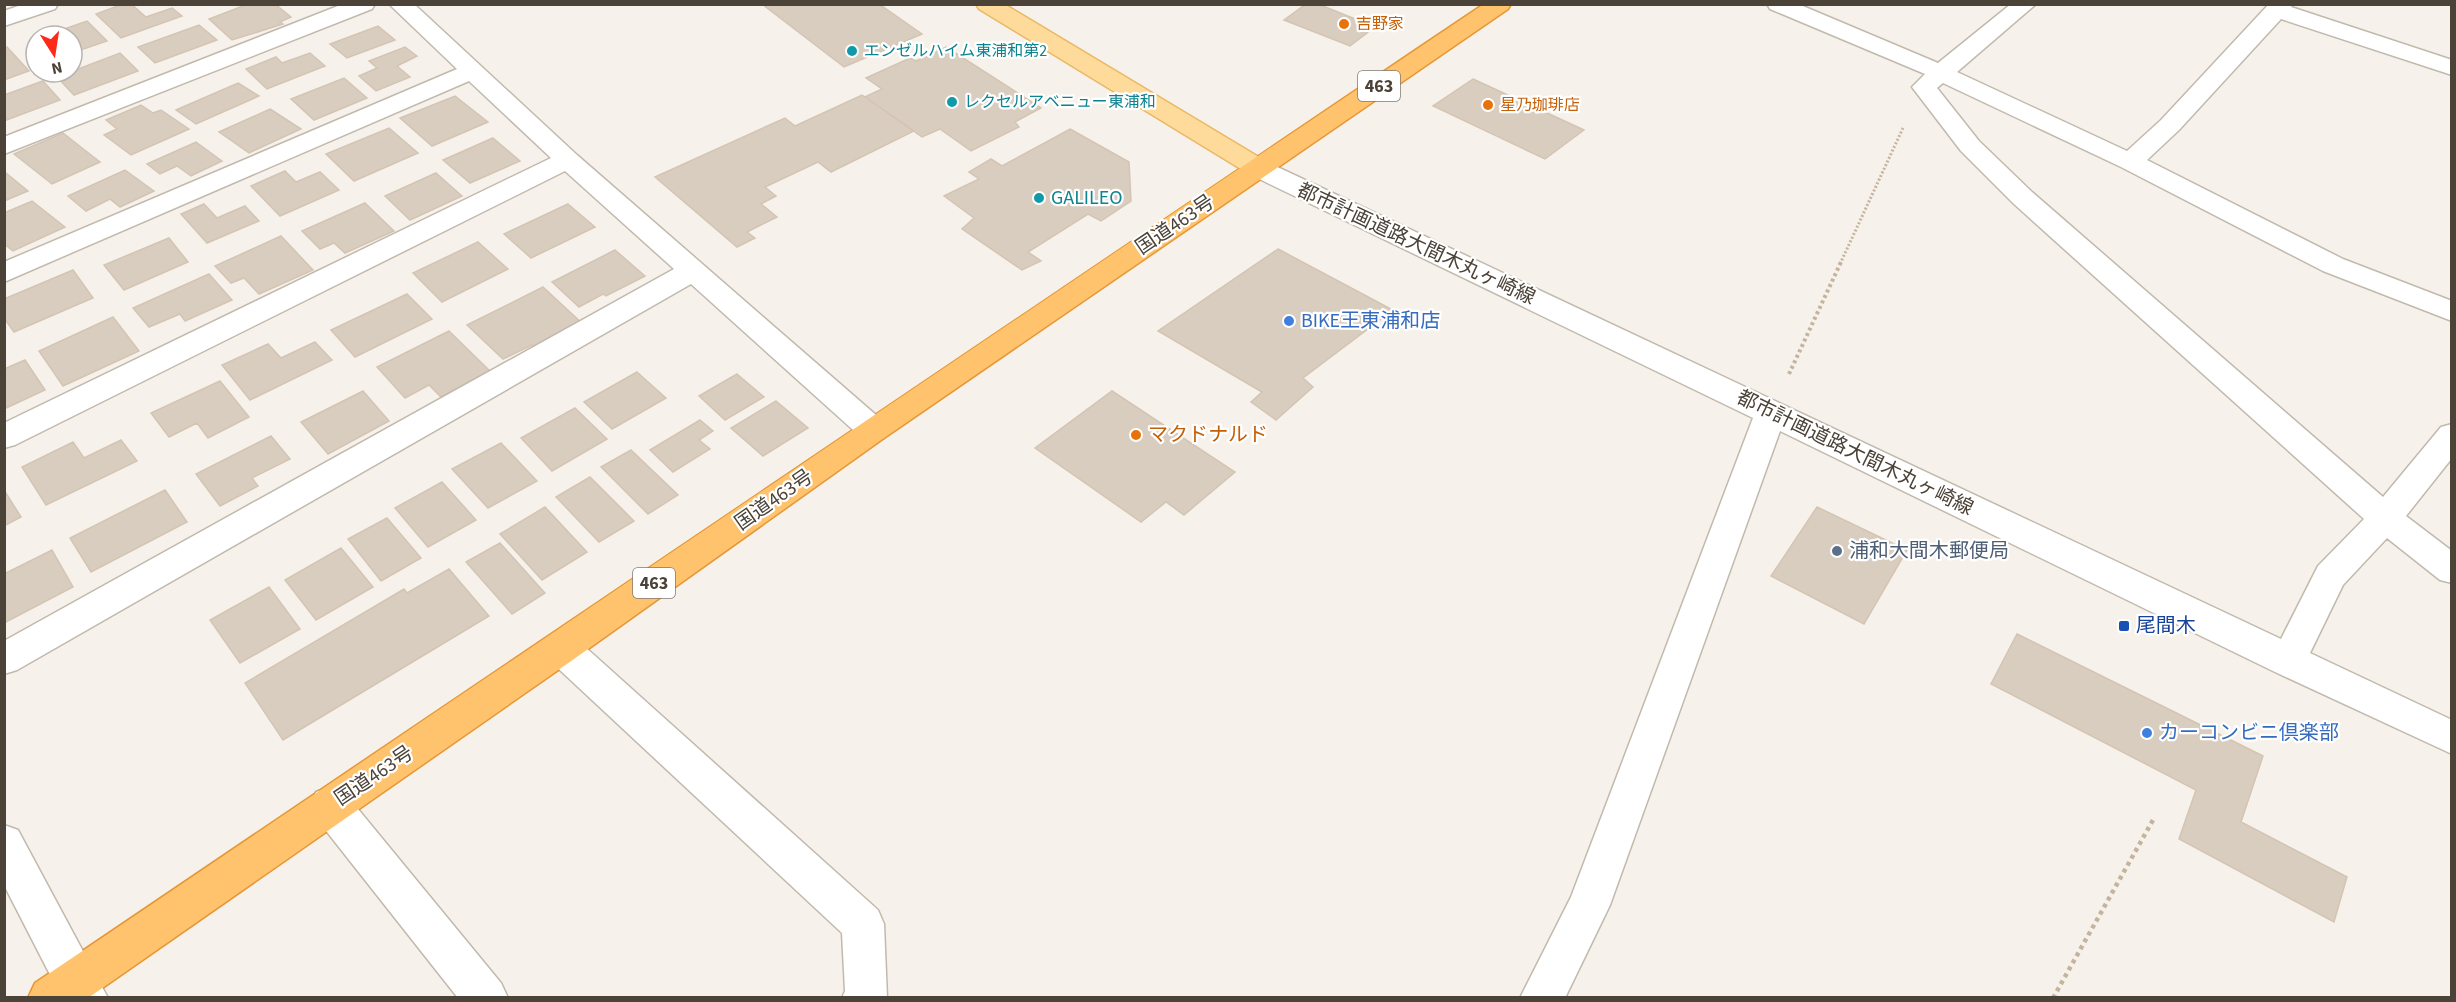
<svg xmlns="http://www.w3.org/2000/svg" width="2456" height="1002" font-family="'Source Sans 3','Noto Sans JP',sans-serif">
	<rect width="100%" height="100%" fill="#f6f2eb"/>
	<!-- building -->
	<path fill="#d9cdc0" stroke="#d4c4b2" stroke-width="1.5" d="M123 4H131L146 17 172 8 182 16 121 38 96 14Z
		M248 4H275L291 17 280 22 283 24 232 40 209 19Z
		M762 4H879L922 34 844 67Z
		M1306 4H1318L1375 27 1350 46 1284 20Z
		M87 21 107 41 72 53V36H44Z
		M199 25 217 40 155 63 138 47Z
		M378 26 395 40 347 58 330 44Z
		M7 47 29 71 4 80V48Z
		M405 47 417 56 397 66 410 77 376 91 359 76 377 68 369 61Z
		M946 47 1041 108 1015 122 1019 127 971 151 940 129 922 137 865 97 882 89 866 78 910 58 916 61Z
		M120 53 138 71 74 95 57 77Z
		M310 53 325 66 267 89 246 69 276 57 282 63Z
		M344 78 367 98 314 120 291 99Z
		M1473 79 1584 130 1545 159 1433 106Z
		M43 81 60 100 4 121V95Z
		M238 83 259 96 196 124 176 110Z
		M862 95 914 131 831 172 818 162 765 187 776 196 761 204 777 217 747 232 755 238 737 247 655 177 785 118 795 126Z
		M455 96 488 122 432 146 400 118Z
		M141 105 153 113 161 110 189 129 131 155 104 135 117 129 106 120Z
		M270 109 301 129 249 153 219 132Z
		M389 128 418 153 354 181 326 154Z
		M1070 129 1129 162 1131 201 1101 221 1088 214 1028 252 1041 261 1022 270 962 229 974 218 944 196 979 179 969 172 991 159 1002 166Z
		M63 133 100 162 52 184 14 154Z
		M493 138 520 161 470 183 443 160Z
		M196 142 222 161 191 176 177 166 160 174 147 164Z
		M125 170 154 191 120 207 110 199 86 211 68 196Z
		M285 171 296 182 320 172 339 190 280 216 251 186Z
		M6 173 28 191 4 201V174Z
		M436 173 462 196 410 220 385 196Z
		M32 201 65 227 13 251 4 244V213Z
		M365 203 394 231 345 253 334 243 320 249 302 231Z
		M204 204 217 218 245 206 259 221 207 243 181 214Z
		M568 204 595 227 531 258 504 234Z
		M281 236 313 270 259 294 244 278 231 283 215 266Z
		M169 238 188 262 124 290 104 265Z
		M478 242 508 269 442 302 413 273Z
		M1278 249 1393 310 1303 378 1313 387 1276 420 1251 402 1262 392 1158 331Z
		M615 250 645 276 606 296 603 294 579 307 552 282Z
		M73 270 93 298 14 332 4 318V299Z
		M209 274 232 300 185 321 180 314 149 327 133 308Z
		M543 287 584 325 538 350 532 345 503 359 467 325Z
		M407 294 432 319 355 357 331 330Z
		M113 317 139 351 63 386 39 351Z
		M449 331 490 371 441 397 429 385 405 398 377 367Z
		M315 342 332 360 250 400 222 365 268 344 281 358Z
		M25 360 45 390 4 409V369Z
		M637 372 666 398 612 429 584 402Z
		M737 374 764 397 725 420 699 396Z
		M220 381 249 417 208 438 197 423 169 437 151 413Z
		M363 391 389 421 328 454 301 422Z
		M1112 391 1235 472 1184 515 1166 502 1141 522 1035 448Z
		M776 401 808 428 763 456 731 428Z
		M575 408 607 439 552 471 521 438Z
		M700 420 713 431 699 440 710 449 673 472 650 450Z
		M271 436 290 459 252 478 258 486 220 506 196 474Z
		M121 440 137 461 46 505 22 467 73 442 84 458Z
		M501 443 537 481 488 508 452 469Z
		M631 450 678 495 648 514 601 467Z
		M590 477 634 521 599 542 556 497Z
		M442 482 476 520 428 547 395 508Z
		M4 490 21 517 4 526Z
		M165 490 187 522 91 572 70 538Z
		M545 507 587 552 542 580 500 534Z
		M1817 507 1907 550 1864 624 1771 576Z
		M387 518 421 558 381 581 348 539Z
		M500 543 545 593 512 614 466 562Z
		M341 548 373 587 316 620 285 580Z
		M52 550 73 587 4 623V574Z
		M449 569 489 616 283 740 245 683 404 589 407 593Z
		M269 587 300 629 240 663 210 620Z
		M2017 634 2263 756 2241 822 2347 877 2334 922 2179 839 2196 790 1991 684Z"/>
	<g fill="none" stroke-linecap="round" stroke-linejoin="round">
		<!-- minor casing -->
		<g stroke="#c2b9ad" stroke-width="3">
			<path id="minor" d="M24 4H58L55 9 4 26V11Z
				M343 4H375L372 9 4 154V137Z
				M389 4H414L577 155 884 422 889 430 884 438 873 441 862 438 691 284 17 670 4 674V641L674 269 565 171 15 445 4 448V423L551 158 469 81 4 282V262L457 69Z
				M1767 4H1798L1938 63 2011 4H2036L1957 72 2127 151 2161 120 2269 4H2293L2291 7 2452 60V75L2281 19 2179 130 2147 160 2343 259 2452 301V321L2323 271 2121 167 1943 83 1937 88 1979 141 2032 192 2383 497 2441 427 2452 424V458L2406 516 2452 551V583L2440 580 2387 538 2343 585 2310 653 2452 720V754L2275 672 1780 431 1610 905 1565 998H1520L1571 897 1753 418 1249 174 1245 168 1249 162 1258 160 1267 162 2281 639 2318 566 2364 519 2014 204 1961 151 1912 87 1925 74 1770 9Z
				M561 633 574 637 878 910 884 924 887 998H842L845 991 842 933 548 659 543 648 548 637Z
				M330 787 344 792 501 983 508 998H458L316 818 310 805 316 792Z
				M4 825 18 830 108 998H62L4 885Z"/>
		</g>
		<!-- major casing -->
		<g stroke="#eab865" stroke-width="3">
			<path id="major" d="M976 4H1004L1267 162 1271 168 1267 174 1258 176 1249 174 979 9Z"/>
		</g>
		<!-- highway casing -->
		<g stroke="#e69735" stroke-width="3">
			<path id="highway" d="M1484 4H1511L1508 9 884 438 574 659 88 998H28L35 983C518 657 1000 329 1484 4Z"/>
		</g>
		<!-- path-far2 -->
		<path stroke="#c5b49d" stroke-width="3" stroke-dasharray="2 2" stroke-linecap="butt" d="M1840 264 1903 128"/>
		<!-- path-far1 -->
		<path stroke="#c5b49d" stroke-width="4" stroke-dasharray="3 3" stroke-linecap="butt" d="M1789 374 1841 262"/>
		<!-- path -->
		<path stroke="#c5b49d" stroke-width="4.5" stroke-dasharray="4 4" stroke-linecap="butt" d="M2053 998 2153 820"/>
		<!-- minor -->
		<use href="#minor" fill="#fff" fill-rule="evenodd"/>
		<!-- major -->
		<use href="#major" fill="#ffdb9b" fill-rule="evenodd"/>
		<!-- highway -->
		<use href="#highway" fill="#ffc36d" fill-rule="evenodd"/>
	</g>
	<!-- markers -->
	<g fill="#e8710a" stroke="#fff" stroke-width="2">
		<circle cx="1344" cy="24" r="6"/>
		<circle cx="1488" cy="105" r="6"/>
		<circle cx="1136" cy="435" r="6"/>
	</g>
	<g fill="#0f9aa8" stroke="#fff" stroke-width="2">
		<circle cx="852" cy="51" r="6"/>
		<circle cx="952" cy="102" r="6"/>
		<circle cx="1039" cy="198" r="6"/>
	</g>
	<g fill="#3f7fe0" stroke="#fff" stroke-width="2">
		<circle cx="1289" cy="321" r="6"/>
		<circle cx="2147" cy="733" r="6"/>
	</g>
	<circle fill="#5c6f8a" stroke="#fff" stroke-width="2" cx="1837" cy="551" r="6"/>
	<rect fill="#1a4fb4" stroke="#fff" stroke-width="2" x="2118" y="620" width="12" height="12" rx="3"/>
	<g text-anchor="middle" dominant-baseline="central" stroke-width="4.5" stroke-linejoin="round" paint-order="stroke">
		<!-- far-food labels -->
		<g font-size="16" fill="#c56008" stroke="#fff" text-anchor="start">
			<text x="1356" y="24">吉野家</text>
			<text x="1500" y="105">星乃珈琲店</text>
		</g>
		<!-- far-culture labels -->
		<g font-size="16" fill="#0d838f" stroke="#fff" text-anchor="start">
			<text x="864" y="51">エンゼルハイム東浦和第2</text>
			<text x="964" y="102">レクセルアベニュー東浦和</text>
		</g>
		<!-- shield labels -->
		<g fill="#fff" stroke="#817b74" stroke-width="1.5">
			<rect x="1358" y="71" width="42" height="30" rx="4.5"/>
			<rect x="633" y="568" width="42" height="30" rx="4.5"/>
		</g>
		<g font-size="18" font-weight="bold" fill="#4b4238">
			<text x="1379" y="86">463</text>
			<text x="654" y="583">463</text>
		</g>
		<!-- culture labels -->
		<g font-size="20" fill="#0d838f" stroke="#fff" text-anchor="start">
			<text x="1051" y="198">GALILEO</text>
		</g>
		<!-- street labels -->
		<g font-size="20" fill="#4b4238" stroke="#fff">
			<text transform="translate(1175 225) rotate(-34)">国道463号</text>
			<text transform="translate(1416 244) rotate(25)">都市計画道路大間木丸ヶ崎線</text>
			<text transform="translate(1855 453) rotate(26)">都市計画道路大間木丸ヶ崎線</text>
			<text transform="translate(774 500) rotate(-35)">国道463号</text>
			<text transform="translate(374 776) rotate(-34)">国道463号</text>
		</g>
		<!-- shop labels -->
		<g font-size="20" fill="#366cbe" stroke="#fff" text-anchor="start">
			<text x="1301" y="321">BIKE王東浦和店</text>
			<text x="2159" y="733">カーコンビニ倶楽部</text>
		</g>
		<!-- food labels -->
		<g font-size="20" fill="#c56008" stroke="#fff" text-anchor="start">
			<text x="1148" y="435">マクドナルド</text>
		</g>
		<!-- service labels -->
		<g font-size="20" fill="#4e5e75" stroke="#fff" text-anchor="start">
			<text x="1849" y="551">浦和大間木郵便局</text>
		</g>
		<!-- transit labels -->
		<g font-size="20" fill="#164399" stroke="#fff" text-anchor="start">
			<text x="2136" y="626">尾間木</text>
		</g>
	</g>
	<!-- border -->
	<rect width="2456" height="1002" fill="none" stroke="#4b4238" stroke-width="12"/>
	<!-- north arrow -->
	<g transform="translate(54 54) rotate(168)"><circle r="28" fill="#ffffff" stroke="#b7b3af" stroke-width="1.5"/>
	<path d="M0-4.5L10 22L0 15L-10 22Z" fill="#ff2919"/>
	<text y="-9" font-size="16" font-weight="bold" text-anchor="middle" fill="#4b4238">N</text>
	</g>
</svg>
